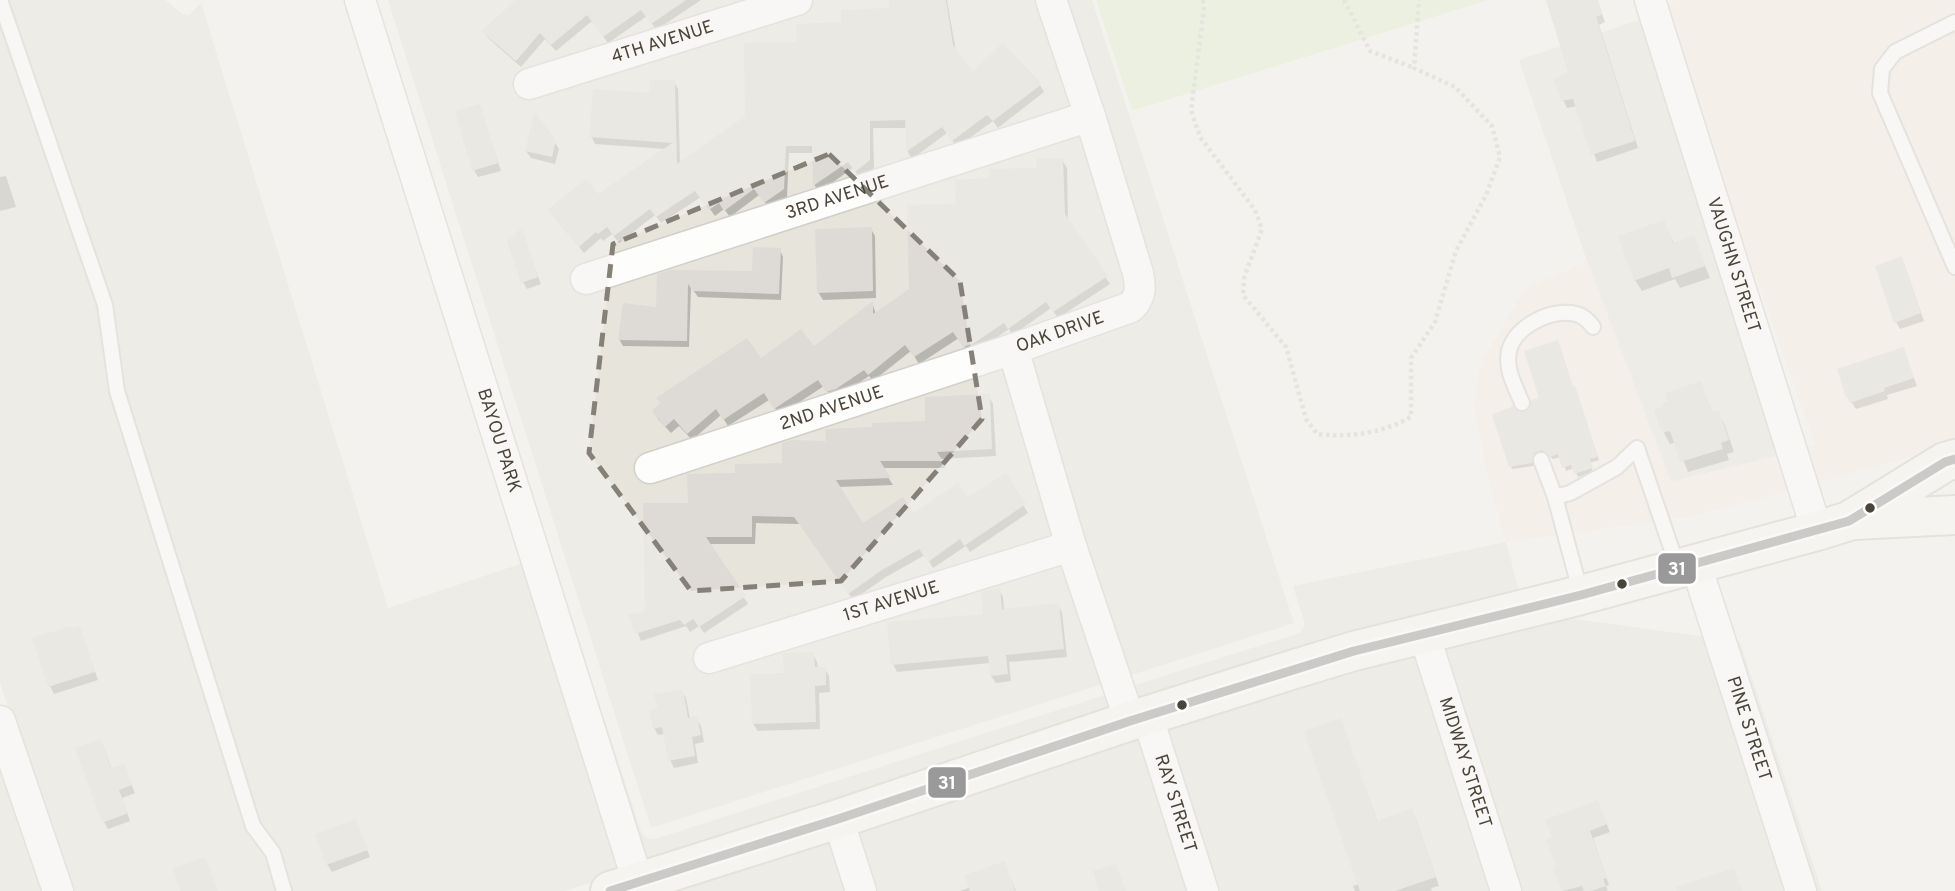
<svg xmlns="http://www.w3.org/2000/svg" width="1955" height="891" font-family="Overpass,sans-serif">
	<rect width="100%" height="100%" fill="#f4f2ee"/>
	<!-- residential -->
	<path fill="#e7e4dc" d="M0 0H165L183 14 189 15 201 3 388 608 550 554 642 834 648 839H655L1108 694 1113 711 833 806 564 891H70L0 683Z
		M388 0H1092L1294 623 651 828Z
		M1633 0H1636L1780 455 1671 482 1587 261 1519 60 1639 20Z
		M1506 542 1520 595 1137 704 1132 686 1300 633 1305 624 1293 586Z
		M1553 616 1706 637 1788 891H1519L1440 644Z
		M1733 641H1740L1822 891H1814Z
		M1416 650 1493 891H1216L1163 725Z
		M1139 733 1190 891H874L854 829Z
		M0 761 44 891H0Z
		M830 837 847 891H659Z"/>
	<!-- commercial -->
	<path fill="#f3ebdf" d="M1676 0H1955V445L1815 483 1804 449 1815 445 1729 201 1665 4Z
		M1587 261 1671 482 1780 455 1791 490 1688 517 1506 542 1489 482 1474 407 1480 365 1524 290Z"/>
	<!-- green -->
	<path fill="#e1eecf" d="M1096 0H1488L1132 111Z"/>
	<!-- shadow -->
	<path fill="#0003" d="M518 0H701L656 30 647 16 608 43 592 21 556 51 545 39 521 67 488 38 483 31Z
		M891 0H947L956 52 973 74 1040 85 1044 92 998 128 993 121 957 147 947 133 912 159 908 152 907 128H873L874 168 860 178 853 168 819 192 815 186 814 153H789L787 197 770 209 759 195 730 217 724 209 715 216 701 197 661 223 655 215 619 243 612 234 603 241 601 238 584 253 554 217 598 197 666 149 595 144 591 136 651 95 674 82 678 89 680 164 747 117 799 44 843 24 891 10Z
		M1548 0H1597L1605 22 1599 25 1638 148 1597 162 1577 106 1567 108 1563 100 1571 73Z
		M479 106 501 171 478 177 474 170Z
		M554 141 559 149 555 164 531 158 526 151Z
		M1062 160 1067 168 1068 222 1110 284 1058 318 1051 308 1013 335 1009 329 978 350 969 353 959 338 919 364 911 351 873 381 869 376 840 396 832 398 824 386 780 415 769 400 728 426 721 415 692 440 679 426 671 433 658 419 654 411 761 361 813 349 872 303 876 314 911 290 958 206 991 180 1038 169Z
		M6 176 16 207 0 211V177Z
		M1664 222 1674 244 1693 238 1710 278 1680 288 1675 279 1642 291 1635 280Z
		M871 229 875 236 876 298 823 300 818 292Z
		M521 231 541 284 527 289 523 282Z
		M780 250 783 257 781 300 698 297 691 287 689 347 623 346 619 339 658 309 659 276 754 273Z
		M1905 266 1924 321 1900 329 1896 322Z
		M1903 349 1917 386 1887 395 1888 399 1856 409 1848 397 1839 370Z
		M1701 384 1713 414 1718 412 1724 423 1734 452 1727 454 1729 460 1688 472 1676 442 1670 444 1664 433 1656 411Z
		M1572 388 1576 391 1599 460 1590 463 1593 472 1578 477 1574 468 1566 471 1561 457 1553 459 1545 453 1535 457 1533 466 1512 469 1511 466 1520 414Z
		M989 396 993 404 996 456 940 459 945 468H882L893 485 838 487 863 525 914 515 967 500 1006 476 1028 513 970 552 966 546 933 568 925 555 886 577 853 600 800 524 756 523 755 544H709L748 604 704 633 699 626 690 632 686 626 641 641 631 615 647 613 690 505 737 474 783 465 828 442 927 423Z
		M999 590 1003 597 1004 610 1058 605 1062 613 1067 657 1009 662 1011 681 996 683 991 676 990 663 897 672 893 664 985 616Z
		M79 628 98 680 54 694 50 686 71 630Z
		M813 654 817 662 818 669H825L829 676 830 692 819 693 820 729 758 731 753 724 786 674Z
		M682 691 686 698 690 719 696 718 701 726 704 742 695 744 698 763 674 768 670 760 665 734 658 735 654 728 660 710Z
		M1340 720 1378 823 1411 811 1416 819 1439 886 1431 888 1432 891H1355L1353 886 1359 884Z
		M104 748 112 770 124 766 135 793 122 798 130 821 108 829 104 822Z
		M1601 810 1610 832 1593 838 1609 885 1606 886 1608 891H1563L1556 869Z
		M356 821 370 857 332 872 327 864Z
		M1004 864 1016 891H960L971 887Z"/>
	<!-- building -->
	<path fill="#dedbd6" d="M516 0H686L651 24 641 10 603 37 587 15 551 45 540 33 516 61 481 31Z
		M889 0H946L953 45 973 71 1003 43 1042 84 993 121 987 115 952 141 942 127 906 152 905 120 870 121V160L855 172 848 162 813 186 812 146H786L784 189 764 203 754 189 724 211 719 203 709 210 695 191 656 217 650 209 614 236 607 227 598 234 596 232 579 247 547 210 586 179 598 194 672 143 589 137 593 89 650 93 649 80H675L677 164 745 116 744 43 797 42 796 24 841 22V10L889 8Z
		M1546 0H1598L1603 14 1596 17 1635 140 1632 142 1591 155 1573 99 1561 101 1554 79 1568 72Z
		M480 104 498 163 472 171 455 111Z
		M534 112 556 140 552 157 525 151Z
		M1063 158 1065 214 1108 276 1053 312 1046 302 1008 329 1004 323 974 343 963 347 953 332 914 357 905 345 868 375 864 370 836 389 826 392 818 380 774 409 764 393 723 420 716 409 687 434 674 419 665 427 652 411 660 403 656 398 747 338 761 358 801 329 814 346 873 301V314L909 289 907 205 956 204 955 180 989 178V169L1037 168 1036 159Z
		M1664 220 1673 243 1694 235 1705 266 1672 278 1669 268 1634 281 1618 236Z
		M872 227 873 291 817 293 815 229Z
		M522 228 538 277 521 283 507 241Z
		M753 247 781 248 779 294 693 291 688 284 687 341 618 340 623 303 656 307 657 274 670 270 752 271Z
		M1902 256 1921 313 1894 323 1875 266Z
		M1558 340 1573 386 1575 385 1598 457 1590 459 1593 468 1574 474 1571 465 1562 468 1558 454 1550 457 1542 450 1534 453 1532 463 1509 467 1492 415 1513 406 1520 412 1529 409 1531 400 1539 398 1524 351Z
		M1904 347 1914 378 1884 388 1885 391 1850 403 1848 397 1846 398 1837 369Z
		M1701 381 1712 412 1719 410 1729 440 1721 443 1723 449 1680 462 1670 431 1662 433 1654 410 1664 406 1663 403 1668 402 1665 393Z
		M990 394 992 449 937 452 943 461H880L891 478 836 480 863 523 903 497 914 513 958 483 968 497 1006 473 1026 504 964 546 960 539 928 562 919 549 882 570 848 594 794 517 752 516V537H706L746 596 699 627 693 619 684 625 680 620 635 634 628 614 645 612 643 503H688L687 474 735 473V464L782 463V443L792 440 826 441 825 429 872 427V423L925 421V397Z
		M1000 588 1002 609 1059 603 1064 649 1006 655 1008 674 990 676 988 656 891 665 887 622 983 614 981 592Z
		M71 626V628L80 626 95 672 48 687 32 638Z
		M814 652 815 667H826V685L815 686 816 722 752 724 750 674 784 673 783 653Z
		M683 689 688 718 697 716 701 735 692 737 695 756 668 761 662 727 653 729 649 710 658 708 654 694Z
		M1341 718 1377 821 1412 808 1436 877 1395 891H1360L1304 731Z
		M101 739 111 768 125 764 132 785 119 790 128 813 102 823 75 748Z
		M1598 800 1607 824 1590 831 1607 878 1603 879 1606 886 1591 891H1584L1582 886 1562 891 1553 868 1556 867 1546 839 1552 837 1545 820Z
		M356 819 368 850 326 865 315 834Z
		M205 857 218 891H180L173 868Z
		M1005 861 1015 891H970L965 875Z
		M1116 864 1126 891H1099L1093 871Z
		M1734 868 1742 891H1677L1676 887Z"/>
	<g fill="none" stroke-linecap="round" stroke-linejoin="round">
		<!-- lane casing -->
		<g stroke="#d2d0cb" stroke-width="18">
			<path id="lane" d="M0 0 105 305 117 391 253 826 273 853 284 891
				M1955 22 1895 52 1882 69 1880 93 1955 267
				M1522 403C1515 386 1505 369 1509 351 1515 326 1552 308 1576 314 1583 316 1589 321 1593 327
				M1541 460 1555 497 1581 594
				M1555 497 1570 493 1617 467 1637 448 1678 568"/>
		</g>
		<!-- street casing -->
		<g stroke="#d2d0cb" stroke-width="33">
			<g id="street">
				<path id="s1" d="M360 0 638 882"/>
				<path id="s2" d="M1650 0 1817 531"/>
				<path id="s3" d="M529 84 797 0"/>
				<path id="s4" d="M586 279 1090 116"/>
				<path d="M1013 349 1071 546 1130 721"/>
				<path id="s5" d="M650 468 1013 349 1131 307C1141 296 1141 288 1138 273L1090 116 1051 0"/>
				<path id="s6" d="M1696 565 1801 891"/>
				<path id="s7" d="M1424 634 1506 891"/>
				<path id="s8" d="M709 658 1071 546"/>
				<path id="s9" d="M1147 715 1203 891"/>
				<path d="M0 721 58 891"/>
				<path d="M838 819 861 891"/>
			</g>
		</g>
		<!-- secondary casing -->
		<g stroke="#d3cfc5" stroke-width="42">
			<path id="secondary" d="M1855 520 1955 515
				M610 891 838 819 1130 721 1285 672 1354 651 1581 595 1817 531 1849 521 1945 462 1955 459"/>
		</g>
		<!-- path -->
		<path stroke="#d3d2cc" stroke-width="4.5" stroke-dasharray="3.5 3.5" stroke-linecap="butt" d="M1203 0 1204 8 1191 110 1200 137 1255 210 1262 229 1244 278 1243 295 1286 347 1306 419 1317 434C1349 438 1383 433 1411 417V358L1435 322 1456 251 1486 195 1500 157 1492 126 1455 87 1414 68 1419 0
			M1344 0 1370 51 1414 68"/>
		<!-- lane -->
		<use href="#lane" stroke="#fdfdfc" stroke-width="14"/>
		<!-- street -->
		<use href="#street" stroke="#fdfdfc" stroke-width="30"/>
		<!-- secondary -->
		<use href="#secondary" stroke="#f7f6f1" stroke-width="38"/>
		<!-- bus-1 casing -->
		<g stroke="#fff" stroke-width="14">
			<path id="bus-1" d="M610 891 838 819 1130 721 1354 651 1581 595 1849 521 1945 462 1955 459"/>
		</g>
		<!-- bus-1 -->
		<use href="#bus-1" stroke="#999" stroke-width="9"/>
	</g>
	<!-- marked area -->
	<path d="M0 0H1955V891H0ZM829 154 960 281 982 419 841 581 691 591 589 453 613 244Z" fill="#f4f2ee" fill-opacity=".55" fill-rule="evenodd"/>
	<path fill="none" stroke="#868178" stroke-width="5" stroke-dasharray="14 9" stroke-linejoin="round" d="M829 154 960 281 982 419 841 581 691 591 589 453 613 244Z"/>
	<!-- markers -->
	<g fill="#4b4439" stroke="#fff" stroke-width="2.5">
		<circle cx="1870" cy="508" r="6"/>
		<circle cx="1622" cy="584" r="6"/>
		<circle cx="1182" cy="705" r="6"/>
	</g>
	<g text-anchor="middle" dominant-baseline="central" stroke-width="5" stroke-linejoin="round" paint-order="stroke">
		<!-- street labels -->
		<g font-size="18" fill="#4b4439" stroke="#fff">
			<text stroke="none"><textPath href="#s3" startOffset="140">4TH AVENUE</textPath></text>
			<text stroke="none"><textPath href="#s4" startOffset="264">3RD AVENUE</textPath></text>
			<text stroke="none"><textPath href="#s2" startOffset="278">VAUGHN STREET</textPath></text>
			<text stroke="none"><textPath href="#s5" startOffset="432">OAK DRIVE</textPath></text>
			<text stroke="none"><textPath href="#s5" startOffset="191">2ND AVENUE</textPath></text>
			<text stroke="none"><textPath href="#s1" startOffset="462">BAYOU PARK</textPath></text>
			<text stroke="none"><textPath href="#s8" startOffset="191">1ST AVENUE</textPath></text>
			<text stroke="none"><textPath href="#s6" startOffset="172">PINE STREET</textPath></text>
			<text stroke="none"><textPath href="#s7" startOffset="135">MIDWAY STREET</textPath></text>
			<text stroke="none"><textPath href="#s9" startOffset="93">RAY STREET</textPath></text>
		</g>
	</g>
	<g stroke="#fff" stroke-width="2.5">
		<rect x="1657" y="552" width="40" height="33" rx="7" fill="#999"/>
		<rect x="927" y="766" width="40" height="33" rx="7" fill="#999"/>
	</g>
	<g font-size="19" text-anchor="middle" font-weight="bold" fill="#fff">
		<text x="1677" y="575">31</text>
		<text x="947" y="789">31</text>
	</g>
</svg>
